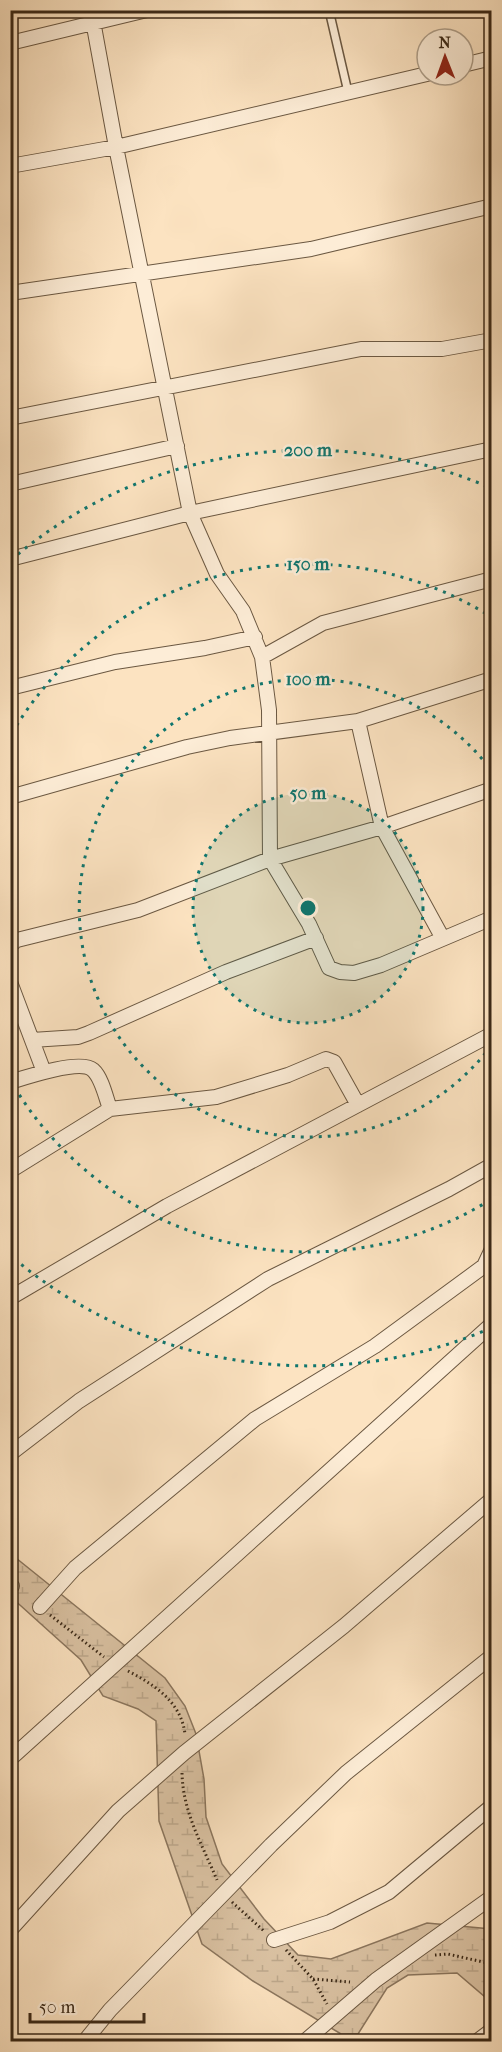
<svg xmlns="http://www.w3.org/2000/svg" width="502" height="2052" font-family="'IM FELL French Canon',serif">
	<defs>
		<pattern id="wetland-marsh" width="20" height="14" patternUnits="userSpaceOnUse" patternTransform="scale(1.5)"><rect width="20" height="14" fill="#dbc3a4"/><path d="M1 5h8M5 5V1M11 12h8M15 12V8" fill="none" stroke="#bda88c"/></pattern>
	</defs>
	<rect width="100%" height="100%" fill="#fce3c1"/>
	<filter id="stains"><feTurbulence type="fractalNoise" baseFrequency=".00333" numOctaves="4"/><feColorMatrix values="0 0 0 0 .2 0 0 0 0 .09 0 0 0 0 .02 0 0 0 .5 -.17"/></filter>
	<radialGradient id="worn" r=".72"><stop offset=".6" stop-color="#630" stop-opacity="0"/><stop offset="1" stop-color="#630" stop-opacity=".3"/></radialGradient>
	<!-- wetland -->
	<path fill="url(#wetland-marsh)" stroke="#8b765e" stroke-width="1.5" d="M11 1554 165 1678 185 1706 196 1734 204 1779 206 1817 222 1864 264 1919 298 1955 331 1959 427 1923 491 1929V2002L457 1973 408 1975 387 1988 358 2034H341L253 1981 202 1944 159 1821 156 1721 138 1709 103 1696 81 1660 11 1597Z"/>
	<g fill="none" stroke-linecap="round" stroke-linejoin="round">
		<!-- lane casing -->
		<g stroke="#6b5842" stroke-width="10">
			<path id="lane" d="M329 10 348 92"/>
		</g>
		<!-- street casing -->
		<g stroke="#6b5842" stroke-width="16">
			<path id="street" d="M91 10 116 147 190 513 217 574 243 611 262 657 269 710 270 859 309 924 329 968 340 972 354 973 381 965 492 918
				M10 43 147 10
				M463 65 492 58
				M10 166 116 147 427 74
				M10 293 311 249 492 206
				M10 418 361 349H442L492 340
				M10 484 177 446
				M10 559 190 513 492 449
				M262 657 323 623 492 579
				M10 688 115 662 205 648 255 637
				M358 721 382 827 442 937
				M10 797 187 747 230 738 358 721 492 679
				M10 945 17 940 138 910 270 859 382 827 492 789
				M10 982 44 1072
				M32 1040 78 1037 89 1033 226 972 316 938
				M10 1082C26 1077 81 1059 93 1070 102 1078 106 1098 110 1109
				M10 1171 110 1109 216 1097 288 1075 326 1059 334 1062 358 1105
				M10 1298 167 1206 492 1034
				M10 1454 79 1401 268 1279 449 1189 492 1165
				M10 1588 12 1586
				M40 1607 75 1568 255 1419 375 1346 484 1266 492 1249
				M10 1759 492 1324
				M10 1930 118 1811 184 1753 344 1626 492 1499
				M274 1940 330 1922 389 1892 492 1806
				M84 2042 110 2010 271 1845 346 1773 492 1656
				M304 2042 376 1980 492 1897
				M476 2042 492 2030"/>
		</g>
		<!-- path -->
		<path stroke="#3b2917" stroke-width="3" stroke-dasharray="1.5 3" stroke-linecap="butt" d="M50 1615 104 1657
			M128 1671C155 1685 181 1702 185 1734
			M182 1773C183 1813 202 1844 217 1880
			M232 1902 265 1932
			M286 1950 313 1979 327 2004
			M435 1955 448 1954 492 1964
			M313 1979 350 1982"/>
		<!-- lane -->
		<use href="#lane" stroke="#fdedd7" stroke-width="7"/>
		<!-- street -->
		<use href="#street" stroke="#fdedd7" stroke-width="14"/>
	</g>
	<!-- distance rings -->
	<circle cx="308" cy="908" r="115" fill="#0f766e" fill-opacity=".12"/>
	<g fill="none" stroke="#0f766e" stroke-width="3" stroke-dasharray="3 6">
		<circle cx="308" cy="908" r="115"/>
		<path d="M491 1046A229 229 0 1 1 491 770"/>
		<path d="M490 1200A344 344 0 0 1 12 1083M12 733A344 344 0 0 1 490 616"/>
		<path d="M491 1328A458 458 0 0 1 11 1256M11 560A458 458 0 0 1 491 488"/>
	</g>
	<circle cx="308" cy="908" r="9" fill="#0f766e" stroke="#fdedd7" stroke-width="3"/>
	<g font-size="18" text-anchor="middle" font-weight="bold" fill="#0f766e" stroke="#fdedd7" stroke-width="5" stroke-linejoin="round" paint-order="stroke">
		<text x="308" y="456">200 m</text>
		<text x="308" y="570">150 m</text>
		<text x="308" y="685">100 m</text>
		<text x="308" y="799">50 m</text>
	</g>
	<!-- margin -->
	<rect width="502" height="2052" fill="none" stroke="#fce3c1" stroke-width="36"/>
	<rect x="12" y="12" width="478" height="2028" fill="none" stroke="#3b2917" stroke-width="3"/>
	<rect x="18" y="18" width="466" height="2016" fill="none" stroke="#3b2917" stroke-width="1.5"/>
	<!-- north arrow -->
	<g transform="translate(445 57) rotate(359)"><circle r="28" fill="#fdedd7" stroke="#af9f8a" stroke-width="1.5"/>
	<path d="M0-4.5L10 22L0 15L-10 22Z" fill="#8f2418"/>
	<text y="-9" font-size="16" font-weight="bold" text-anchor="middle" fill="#3b2917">N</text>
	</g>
	<!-- scale -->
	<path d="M30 2013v9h114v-9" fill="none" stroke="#3b2917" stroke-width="3"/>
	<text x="39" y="2013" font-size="18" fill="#3b2917" stroke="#fdedd7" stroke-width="4.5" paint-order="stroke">50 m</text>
	<rect width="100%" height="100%" filter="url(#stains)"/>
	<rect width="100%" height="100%" fill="url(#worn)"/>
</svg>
